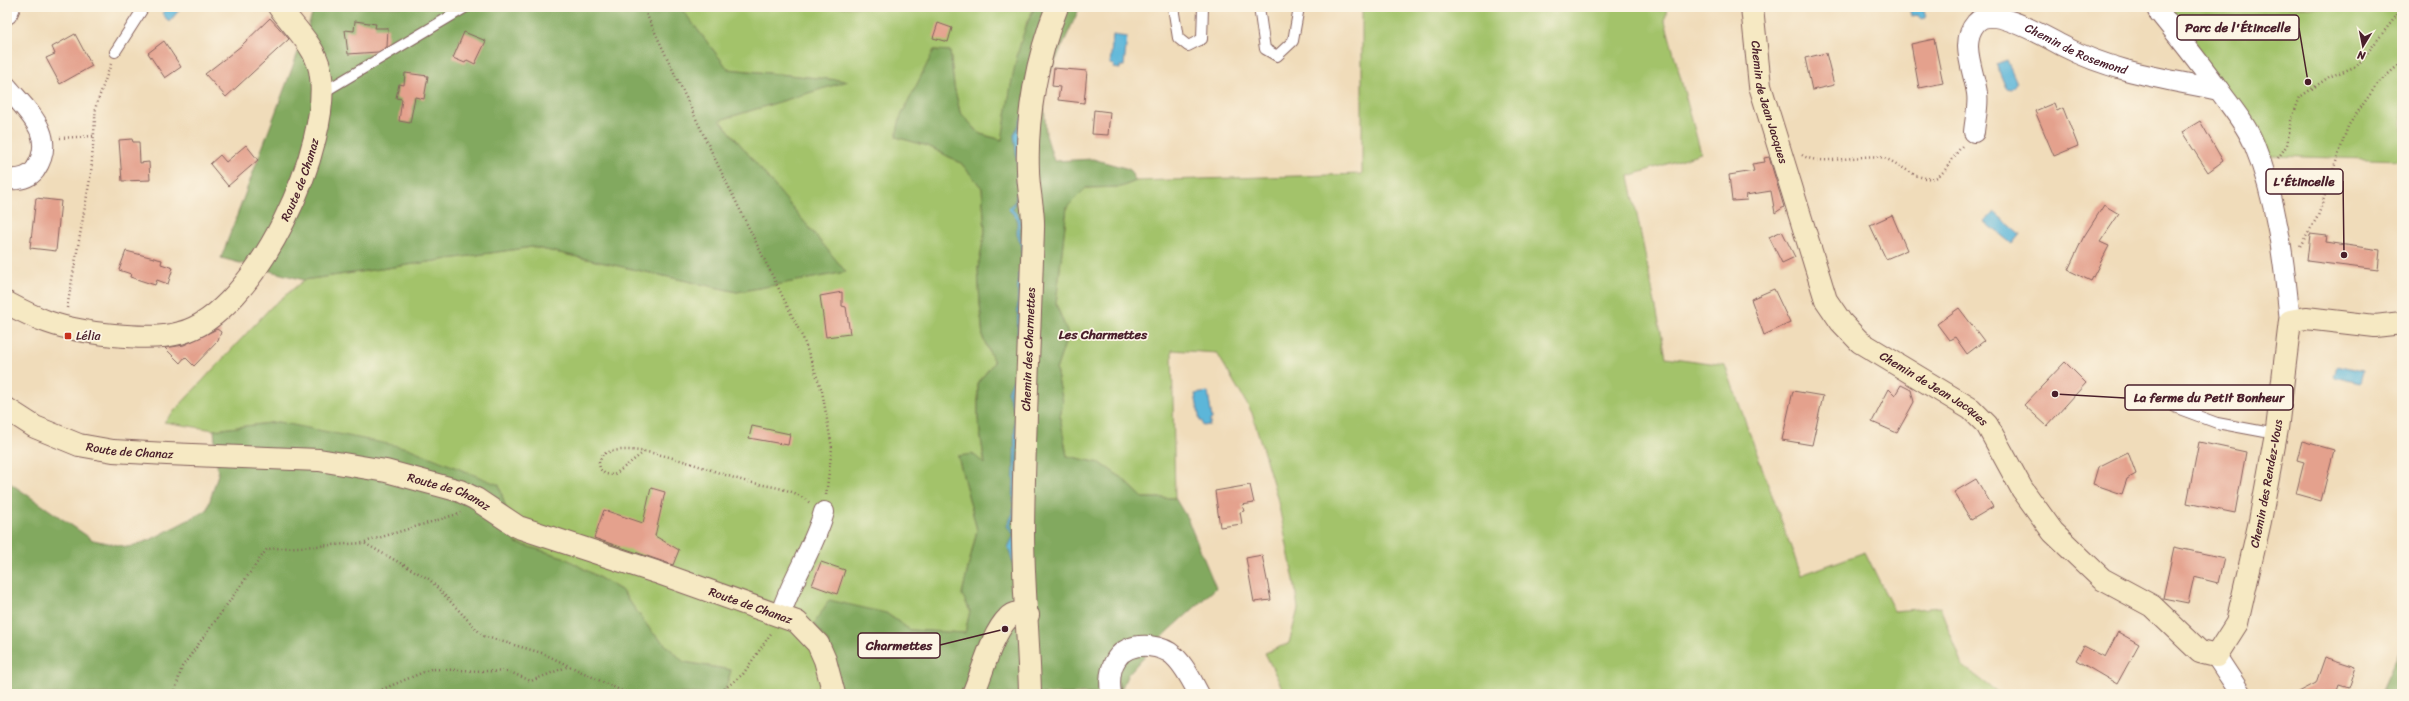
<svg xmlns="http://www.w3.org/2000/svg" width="2409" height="701" font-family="Sriracha,sans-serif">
	<rect width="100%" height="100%" fill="#fcf5e5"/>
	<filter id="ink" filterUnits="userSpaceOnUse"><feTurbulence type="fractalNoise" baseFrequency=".025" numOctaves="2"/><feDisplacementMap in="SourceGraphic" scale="8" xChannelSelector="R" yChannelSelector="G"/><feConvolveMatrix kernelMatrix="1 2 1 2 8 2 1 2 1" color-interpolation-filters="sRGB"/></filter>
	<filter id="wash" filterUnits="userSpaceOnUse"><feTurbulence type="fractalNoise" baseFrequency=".012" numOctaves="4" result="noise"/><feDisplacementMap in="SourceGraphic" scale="16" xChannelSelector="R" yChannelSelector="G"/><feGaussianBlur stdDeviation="0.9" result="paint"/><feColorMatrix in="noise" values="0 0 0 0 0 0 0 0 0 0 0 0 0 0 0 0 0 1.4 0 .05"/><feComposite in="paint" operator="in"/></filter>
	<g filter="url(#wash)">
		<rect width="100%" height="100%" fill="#f0dcba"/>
		<!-- green -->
		<path fill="#a3c36b" stroke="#76714b" d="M680 7H1035L1027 21 1002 140 980 134 960 112 954 86 950 51 934 50 896 137 928 146 961 163 982 188 985 231 978 268 980 304 983 338 994 362 978 383V419L985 465 958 456 977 530 962 594 970 611 965 633 910 630 886 613 828 642 833 669 815 694H724L731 670 684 662 652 632 621 590 563 557 516 543 499 485 278 422 214 430 164 422 271 307 304 280 532 247 737 292 845 272 720 120 847 81 728 69Z
			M1362 7H1667L1665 21 1701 153 1629 176 1666 357 1725 365 1801 575 1865 552 1894 611 1940 607 1963 666 2000 694H1285L1265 653 1289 643 1298 609 1294 580 1277 497 1252 413 1217 353 1172 350 1175 498H1143L1122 478 1100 463 1067 456 1060 417 1063 402 1056 370 1068 334 1056 304 1067 207 1086 188 1121 187 1136 181 1362 174Z
			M2160 7H2402V160L2269 156Z"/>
		<!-- forest -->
		<path fill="#82a95f" stroke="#666445" d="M315 7H680L728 69 848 81 720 120 846 272 737 292 532 247 304 280 221 258Z
			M1035 7H1080L1043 88 1046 135 1054 161 1093 159 1129 169 1136 181 1121 187 1086 188 1067 207 1056 304 1068 334 1056 370 1063 402 1060 417 1067 456 1100 463 1122 478 1143 498H1175L1187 518 1216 588 1160 639 1128 674 1119 694H815L833 669 828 642 814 624 829 600 886 613 910 630 965 633 970 611 962 594 977 530 958 456 973 454 985 464 978 419V383L994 362 983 338 980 304 978 268 985 231 982 188 961 163 928 146 896 137 900 118 934 50 950 51 954 86 960 112 980 134 1002 140C1009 100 1015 42 1035 7Z
			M278 422 408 448 499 485 516 543 563 557 621 590 652 632 684 662 731 670 724 694H7V481L93 540 128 547 150 540 207 510 218 474 214 430Z
			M2402 645V694H2380Z"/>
		<!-- water -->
		<path fill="#5bb6d9" stroke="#526a82" d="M168 7H182L169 22 162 13Z
			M1050 7C1039 38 1036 74 1029 106 1027 116 1021 127 1020 138 1018 163 1025 187 1012 209L1020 217V235L1025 245 1024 273 1021 274 1019 374 1010 392 1018 413 1016 513 1010 525C1018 539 1019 545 1017 561 1017 564 1021 585 1022 592L1017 595 1015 571 1008 547 1014 535 1007 526 1013 513 1015 413 1007 392 1017 373 1018 274 1021 270 1022 246 1017 235V218L1008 209 1015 201 1018 187 1016 179 1018 168 1014 135 1024 113 1046 8Z
			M1910 7H1923L1926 18 1921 19 1917 15 1912 16Z
			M1113 35 1127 37 1124 66H1120V69L1113 68 1114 65 1110 64Z
			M2007 60 2017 83 2012 89 2006 88 1996 64Z
			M1994 212 2020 234 2012 244 1985 222Z
			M2337 365 2363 371 2360 383 2334 377Z
			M1208 392 1212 419 1210 420V425L1203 426 1202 421H1200L1195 394Z"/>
		<g id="blocks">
			<!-- building -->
			<path fill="#e4a18d" d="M270 18 289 39 226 97 205 74 241 46Z
				M355 21 376 24 375 28H388L387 47 378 52 348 54 345 30 354 31Z
				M938 23 952 28 948 42 933 38Z
				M464 32 486 41 475 64 467 60 465 63 453 58Z
				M75 34 92 66 60 84 46 58 55 54 52 47Z
				M1934 39 1943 83 1919 88 1911 44Z
				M164 41 181 67 165 78 148 53Z
				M1826 53 1834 85 1812 90 1805 58Z
				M1054 68 1087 71 1084 103 1058 100 1060 87 1052 86Z
				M405 73 428 76 424 99 415 97 410 123 399 121 402 99 396 98 399 84 404 85Z
				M2054 103 2057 111 2063 108 2078 146 2054 156 2035 111Z
				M1094 110 1110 112 1108 135 1092 134Z
				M2200 121 2223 161 2208 172 2182 132Z
				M132 139 133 142H139L140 163 149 162 150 180 122 181 119 140Z
				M246 145 258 160 228 186 210 164 220 155 226 162Z
				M1769 157 1784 207 1775 213 1771 191 1746 195 1747 200 1732 201 1729 175 1754 171 1752 164 1765 162 1764 158Z
				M36 198 61 201 56 251 30 248Z
				M2104 205 2119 214 2100 242 2109 246 2091 281 2068 270 2083 238Z
				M1892 215 1907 250 1886 259 1870 225Z
				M1782 231 1795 257 1782 263 1769 237Z
				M2310 234 2327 236 2326 242 2380 250 2378 270 2307 261Z
				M126 251 162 260 161 264 173 268 168 284 157 280 155 285 130 277 131 274 119 270Z
				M1774 289 1790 323 1764 335 1751 299Z
				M842 292V306L846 307 850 334 826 337 820 296Z
				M1959 308 1984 341 1967 354 1955 337 1949 340 1937 324Z
				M217 329 221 332 218 341 194 366 185 357 180 363 165 348 184 345Z
				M2065 362 2086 383 2047 426 2024 405Z
				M1901 385 1911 390 1914 402 1897 433 1872 422 1889 389 1895 395Z
				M1793 391 1823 396 1812 445 1782 440Z
				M752 426 790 434 788 445 749 438Z
				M2302 441 2334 450 2321 501 2296 494 2304 462 2297 460Z
				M2199 442 2246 452 2235 513 2187 503Z
				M2128 452 2136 474 2127 479 2122 494 2093 484 2098 467Z
				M1976 479 1993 507 1971 520 1954 492Z
				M1250 485 1254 503 1242 505 1244 511 1240 512 1242 524 1220 527 1215 491Z
				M651 488 665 492 655 536 679 550 673 565 594 538 604 510 643 523Z
				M2174 547 2224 558 2218 583 2194 577 2188 603 2163 598Z
				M1262 555 1271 600 1254 602 1246 558Z
				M821 562 845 570 837 594 812 585Z
				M2118 632 2139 644 2117 684 2076 660 2084 646 2105 657Z
				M2325 657 2356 667 2349 688 2339 685 2336 694H2295L2316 683Z"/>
		</g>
	</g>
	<g filter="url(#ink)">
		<use href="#blocks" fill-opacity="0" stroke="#84615d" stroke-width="1"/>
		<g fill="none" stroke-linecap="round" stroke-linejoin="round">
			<!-- lane casing -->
			<g stroke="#84615d" stroke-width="12">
				<path id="lane" d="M1173 7 1178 38 1188 46 1202 39 1203 7
					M1259 7 1265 49 1277 56 1293 41 1299 7
					M115 52 144 7
					M322 93 466 7
					M2174 407 2217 423 2276 434"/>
			</g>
			<!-- street casing -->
			<g stroke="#84615d" stroke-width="22">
				<g id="street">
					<path d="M2158 11C2179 37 2200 63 2219 90 2231 107 2246 124 2254 144 2277 200 2284 261 2290 321"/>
					<path d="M7 14 10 7"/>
					<path d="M7 87C28 112 58 136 35 170 28 179 17 180 7 179"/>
					<path id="s1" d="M1974 132C1975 120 1979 105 1977 93 1974 71 1959 42 1976 23 1992 4 2047 38 2065 47 2113 72 2167 79 2219 90"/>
					<path d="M780 616C791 580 814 548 824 512"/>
					<path d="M2216 656 2241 694"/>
					<path d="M1111 694C1107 666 1117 644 1149 646 1157 647 1168 650 1174 656 1185 666 1192 681 1199 694"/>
				</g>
			</g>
			<!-- secondary casing -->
			<g stroke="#84615d" stroke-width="24">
				<g id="secondary">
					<path id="s2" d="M1752 7 1760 86 1826 300 1841 322 1860 342 1971 409 1987 425 2022 489 2053 532 2102 579 2152 606 2200 652 2216 656 2237 623 2260 521 2277 429 2290 321 2306 318 2375 326 2402 323"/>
					<path id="s3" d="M7 303C20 310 34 317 48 322 79 333 148 342 180 333 256 314 334 142 320 70 315 46 293 26 279 7"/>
					<path id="s4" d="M7 409 35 427 79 445 113 451 167 454 319 460 386 471 460 491 476 499 518 527 656 572 797 622 818 644 825 660 834 694"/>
					<path d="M973 694C983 672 991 635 1008 618 1013 612 1021 612 1028 615"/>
					<path id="s5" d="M1030 694C1029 640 1023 585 1023 531 1024 430 1030 330 1033 229 1034 210 1028 190 1028 170 1026 117 1037 57 1057 7"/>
				</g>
			</g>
			<!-- path -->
			<path stroke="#84615d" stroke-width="2.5" stroke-dasharray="1 3" stroke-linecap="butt" d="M643 7 716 161 803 338 822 391 832 448 826 495
				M60 138 94 136
				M1802 155C1820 167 1859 154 1880 157 1899 161 1914 181 1934 178 1944 177 1955 153 1963 145
				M2278 158 2287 145 2291 121 2300 97 2329 77 2357 66 2397 15 2392 7
				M2300 246 2318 216 2348 126 2378 83 2402 62
				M67 308 91 173 96 106 111 64
				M644 452 614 475 605 474 600 469 599 462 603 454C636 439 707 470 741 480 758 485 776 486 792 492 798 494 805 499 810 503
				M365 542 461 513
				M174 694 182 667 267 549 364 543 429 579 483 636 542 653 628 694
				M371 694 431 669 510 672 531 681 569 666
				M718 694 743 674 772 632"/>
			<!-- lane -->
			<use href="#lane" stroke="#fff" stroke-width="10"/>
			<!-- street -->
			<use href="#street" stroke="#fff" stroke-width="20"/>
			<!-- secondary -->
			<use href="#secondary" stroke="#f6e9c3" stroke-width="22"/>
		</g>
	</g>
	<!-- markers -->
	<rect fill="#c8321e" stroke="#fcf5e5" stroke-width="1.5" x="64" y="332" width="8" height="8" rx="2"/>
	<g text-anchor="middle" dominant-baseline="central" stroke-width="3.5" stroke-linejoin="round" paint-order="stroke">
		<!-- street labels -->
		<g font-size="12" fill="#4a1f2b" stroke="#fcf5e5">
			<text stroke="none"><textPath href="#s1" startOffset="220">Chemin de Rosemond</textPath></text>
			<text stroke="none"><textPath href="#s2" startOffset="97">Chemin de Jean Jacques</textPath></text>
			<text stroke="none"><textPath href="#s3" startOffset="380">Route de Chanaz</textPath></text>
			<text stroke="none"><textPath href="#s5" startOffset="345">Chemin des Charmettes</textPath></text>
			<text stroke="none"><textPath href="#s2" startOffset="445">Chemin de Jean Jacques</textPath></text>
			<text stroke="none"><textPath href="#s4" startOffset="132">Route de Chanaz</textPath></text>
			<text stroke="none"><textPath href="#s2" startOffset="1025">Chemin des Rendez-Vous</textPath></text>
			<text stroke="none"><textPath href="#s4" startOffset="456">Route de Chanaz</textPath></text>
			<text stroke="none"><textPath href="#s4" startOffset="780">Route de Chanaz</textPath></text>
		</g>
		<!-- poi labels -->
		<g font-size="12" fill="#4a1f2b" stroke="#fcf5e5" text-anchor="start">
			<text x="76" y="336">Lélia</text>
		</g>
		<!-- neighbourhood labels -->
		<g font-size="13" font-weight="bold" fill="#4a1f2b" stroke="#fcf5e5">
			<text x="1103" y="334">Les Charmettes</text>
		</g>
	</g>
	<!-- callouts -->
	<path fill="none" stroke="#4a1f2b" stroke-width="1.5" d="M2308 82L2299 28M2344 255L2343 181M2055 394L2125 398M1005 629L940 645"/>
	<g fill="#4a1f2b" stroke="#fcf5e5" stroke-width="1.5">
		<circle cx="2308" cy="82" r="4"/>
		<circle cx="2344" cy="255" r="4"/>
		<circle cx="2055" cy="394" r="4"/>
		<circle cx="1005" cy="629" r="4"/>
	</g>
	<g fill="#fcf5e5" stroke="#4a1f2b" stroke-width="1.5">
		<rect x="2177" y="15" width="122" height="25" rx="4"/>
		<rect x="2266" y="169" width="77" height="25" rx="4"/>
		<rect x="2125" y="385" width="168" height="25" rx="4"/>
		<rect x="858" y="633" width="82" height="25" rx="4"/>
	</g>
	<g font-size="13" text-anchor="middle" font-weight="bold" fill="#4a1f2b">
		<text x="2238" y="32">Parc de l'Étincelle</text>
		<text x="2304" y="186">L'Étincelle</text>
		<text x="2209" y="402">La ferme du Petit Bonheur</text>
		<text x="899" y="650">Charmettes</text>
	</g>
	<!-- margin -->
	<rect width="2409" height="701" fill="none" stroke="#fcf5e5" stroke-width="24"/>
	<!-- north arrow -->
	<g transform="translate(2363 46) rotate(190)" stroke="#fcf5e5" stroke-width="3" paint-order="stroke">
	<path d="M0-3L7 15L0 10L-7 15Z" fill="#4a1f2b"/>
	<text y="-6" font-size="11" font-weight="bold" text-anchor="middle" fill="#4a1f2b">N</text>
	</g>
</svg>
